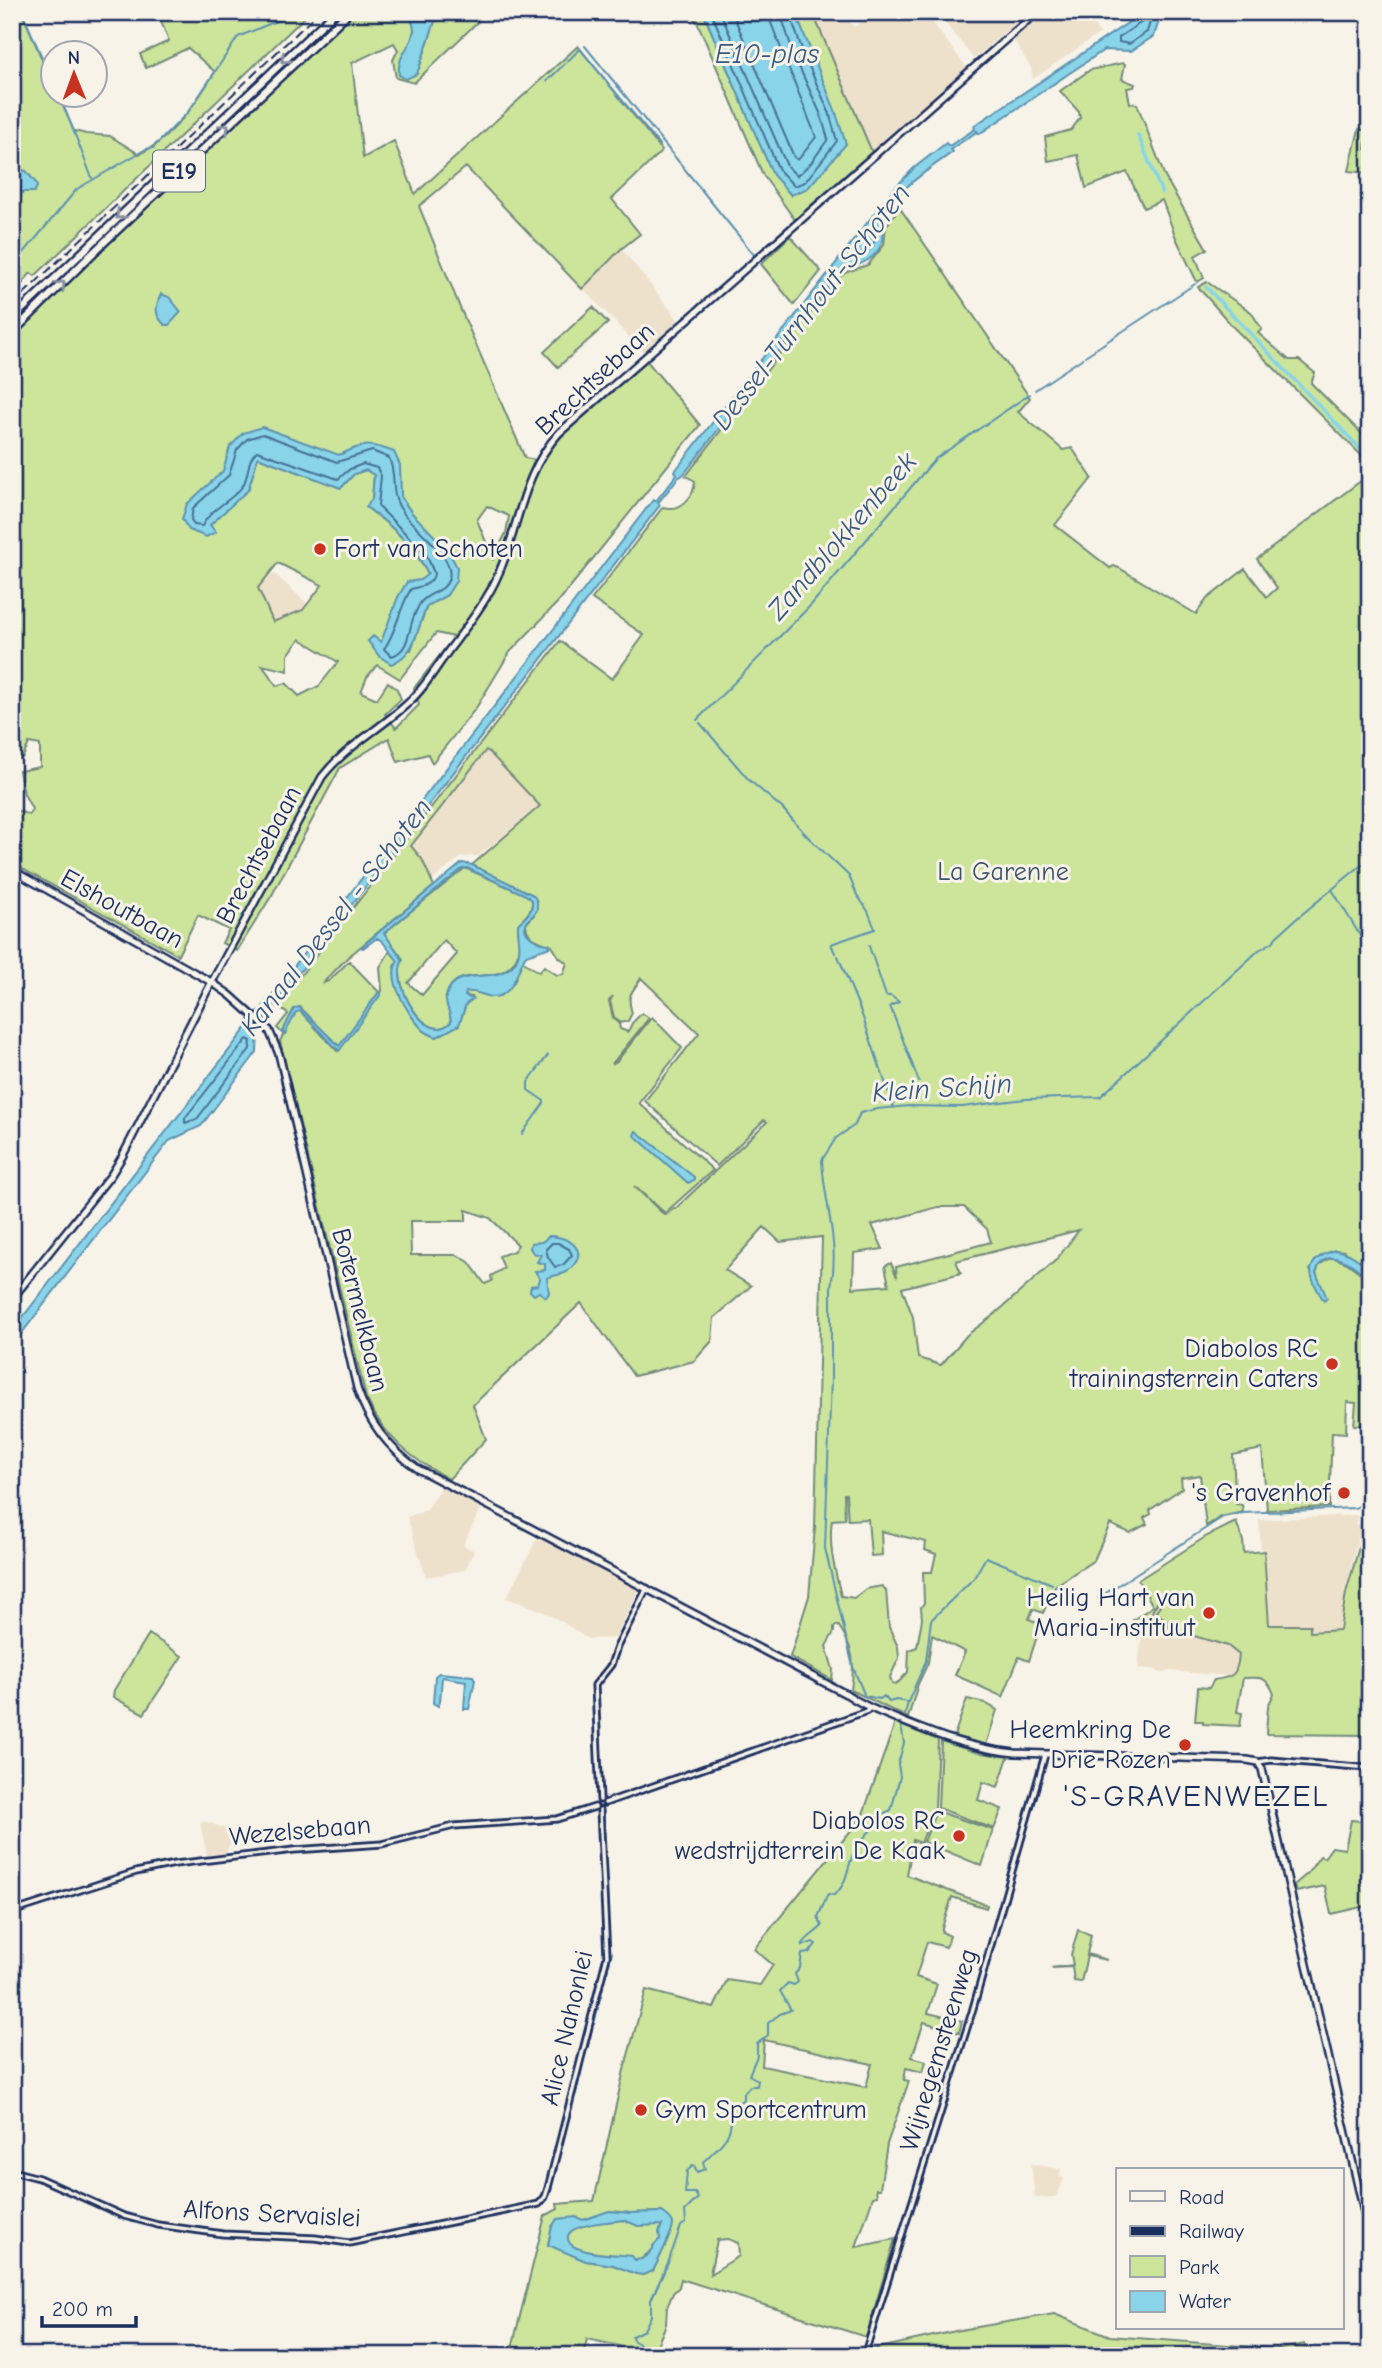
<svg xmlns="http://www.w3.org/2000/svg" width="1382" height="2368" font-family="'Comic Neue',sans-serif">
	<rect width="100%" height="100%" fill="#f7f3e8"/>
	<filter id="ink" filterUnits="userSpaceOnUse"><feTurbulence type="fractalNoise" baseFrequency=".0143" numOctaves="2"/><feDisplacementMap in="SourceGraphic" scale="14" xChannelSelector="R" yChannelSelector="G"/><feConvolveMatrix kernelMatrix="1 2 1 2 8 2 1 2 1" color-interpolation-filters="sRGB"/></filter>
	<g filter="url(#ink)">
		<!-- built -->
		<path fill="#eee1cc" d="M822 12H859L849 21 854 27 873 12H925L967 68 872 152 815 18Z
			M936 12H1028L974 59Z
			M1043 12H1082L1100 33 1033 79 1031 68 1013 39Z
			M622 249 680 322 644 353 579 284Z
			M275 574 310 606 305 612 271 623 264 609 256 579Z
			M486 750 540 806 478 856 461 857 428 884 411 846Z
			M442 1486 482 1507 463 1545 474 1551 465 1570 426 1577 407 1517 427 1510Z
			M1356 1515 1358 1517 1357 1524 1360 1525V1530L1346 1588 1340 1630 1310 1632V1625H1269L1264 1551H1261L1259 1520Z
			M538 1537 639 1590 615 1638 588 1639 559 1620 535 1608 506 1598Z
			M1226 1552 1243 1677 1168 1671 1164 1673 1158 1672 1157 1670 1138 1668 1142 1633 1163 1592Z
			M204 1821 235 1832 226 1853 207 1855 200 1824Z
			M1031 2164 1061 2169 1059 2176 1064 2178 1057 2197 1035 2198Z"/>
		<!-- green -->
		<path fill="#cce59b" stroke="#748a7c" stroke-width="2" fill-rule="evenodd" d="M12 12H22L52 83V94L58 95 74 131 86 134 110 136 139 154C171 140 196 103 215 72L188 48 146 68 140 54 169 41 157 12H310L35 276 31 273C24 280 20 289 12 296Z
			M353 12H405L415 26 411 41 420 66 435 21 457 12H488L414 83 396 78 393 60 398 50 394 43 352 63 363 158 394 141 415 194 578 46 662 151 612 199 640 234 621 249 582 289 466 167 419 206 461 310 525 458 542 461 561 437 647 361 700 425 559 601 510 652 476 708 432 763 428 754 398 762 389 738 340 768 272 895 237 951 222 943 229 930 198 915 178 955 12 863V812L16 810 29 815 32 809 24 794 19 771 40 767V745L29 743 23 757 12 762V337L99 251ZM230 447 339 456 356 448 400 485 401 497 411 512 447 595 427 606 411 650 368 641 381 642C391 622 409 587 428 575 416 547 390 525 366 507L372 499 374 475 366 470 354 474 341 488 258 457 248 490 222 511 210 525 217 480 224 471ZM487 506 509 516 506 533 493 559 477 520ZM278 563 322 585 303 610 273 622 258 588ZM436 633 454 637 414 688 419 705 396 728 385 714 401 699 397 689 388 682 377 699 361 692 367 677 377 665 400 679ZM300 639 338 662 319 686 299 696 286 683 277 686 262 665 288 671V655Z
			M690 12H703L773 174 791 195 810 52 795 12H810L813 15 812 12H822L815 18 872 152 795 220 763 175 698 24Z
			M1123 63 1125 64 1122 79 1135 84 1134 87 1127 88 1130 103 1137 104 1165 177 1207 249 1195 256 1204 278 1197 282 1176 238 1162 200 1144 208 1127 172 1086 188 1078 155 1048 161 1045 137 1071 130 1080 118 1079 112 1060 91 1090 70Z
			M1359 129 1368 131 1365 149 1370 150V173L1349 171Z
			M900 208 1030 398 1018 412 1063 450 1072 448 1092 478 1055 525 1110 568 1114 566 1119 568 1196 614 1207 599 1245 569 1267 597 1277 588 1257 559 1370 474V1269L1344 1251 1335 1250 1310 1270 1318 1279 1316 1273 1319 1265 1332 1257 1347 1263 1370 1280V1307L1364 1313 1368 1318 1370 1317V1425H1354L1356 1403 1347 1402 1346 1433 1332 1432 1329 1507 1267 1510 1262 1449 1233 1455 1236 1504 1242 1505 1243 1512 1221 1517 1206 1526 1200 1475 1181 1478 1182 1488 1150 1510 1151 1514 1144 1518 1147 1524 1130 1533 1110 1524 1094 1560 1055 1586 1043 1613 1033 1609 1029 1619 1041 1624 1029 1661 1019 1657 1003 1697 955 1675 965 1652 932 1635 928 1663 918 1684 908 1718 851 1690C855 1664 854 1647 838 1625L834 1627V1632L826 1646 833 1669 832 1680 790 1657 809 1596 815 1528 822 1237 780 1242 764 1227 725 1270 751 1286 714 1318 712 1341 694 1361 634 1376 581 1303 473 1405 486 1439 449 1479C411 1459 384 1437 366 1398L280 1041 296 1011H300L337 1051 382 991 380 967 390 951 398 961 394 966C401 994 407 1025 437 1037L460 1022 466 1004 472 997 465 996 466 992 474 991 493 996 514 982 522 961 539 972 544 966 557 975 563 974 567 963 559 957 552 946C540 941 527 940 526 924L534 915 533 895 472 865 540 806 489 752 486 750 411 846 422 859 434 886 347 958 323 983 329 981 349 961 379 992 339 1047 300 1007 294 1009 282 1033 277 1028 288 1014 277 1006 560 641 612 679 644 635 592 599 663 507C681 512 694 498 695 481L686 476 838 278 847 272 868 265 884 245 886 226ZM641 978 699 1033 645 1101 717 1166 764 1120 767 1122 675 1209 674 1208 666 1215 661 1212 634 1186 665 1213 713 1170 639 1103 682 1048 652 1017 617 1061 612 1064 649 1018 642 1013 632 1023 628 1032 620 1029 619 1024 613 1018 609 1001 613 996 610 1001 614 1017 620 1023 628 1021 632 1013C626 993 632 994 641 978ZM938 1207H964L987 1229 991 1242 896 1267 897 1277 891 1263 885 1266 889 1285 853 1288 854 1253 883 1249 872 1225ZM466 1210 490 1218 518 1245 514 1251 499 1256 504 1268 491 1276 492 1281 485 1284 469 1262 457 1255H411L410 1221H466ZM1079 1230 1056 1260 995 1314 967 1335 941 1365 918 1358 913 1317 902 1288 961 1273 956 1261ZM844 1494H846L848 1520 868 1519 871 1556 882 1555 881 1531 926 1542 925 1550 936 1554 932 1572H923L924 1603 921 1607 922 1619 917 1647 909 1650 908 1672 896 1685 892 1684 890 1677 899 1658 898 1647 889 1627 886 1590 882 1586 866 1589 854 1598 841 1596C835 1571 828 1545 832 1520L845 1519Z
			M790 236 821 271 794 305 761 264Z
			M1207 282 1251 312 1262 329 1258 333 1289 360H1299L1315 373 1311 383 1370 442V465L1368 466 1365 459 1234 328 1198 287Z
			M593 307 608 323 558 367 544 352Z
			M465 868 526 895 532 900C533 911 525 917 518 924 518 933 522 943 519 951 507 994 454 959 447 995 445 1004 451 1014 451 1022 427 1048 389 982 403 959L384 933ZM444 940 457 954 422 995 408 983Z
			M1370 1508V1765L1368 1735 1266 1734 1268 1706 1274 1694C1267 1676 1261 1677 1243 1678L1237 1712 1242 1713 1240 1726 1203 1724V1721H1195L1198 1687 1209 1688 1214 1680C1234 1677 1237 1675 1239 1655L1228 1646 1170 1629 1167 1621 1156 1612 1165 1596 1162 1594 1141 1632 1133 1620 1153 1606 1138 1580 1207 1536 1236 1522 1243 1541 1244 1553 1264 1551 1269 1625H1310V1632L1340 1630 1346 1593Z
			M149 1634 182 1656 144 1714 113 1697 114 1690Z
			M967 1699 985 1703 997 1710 986 1745 954 1736Z
			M895 1723 938 1740 935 1807 921 1843 913 1840 907 1875 987 1905 986 1908 952 1897 942 1928V1932L950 1936 946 1947 927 1942 916 1977 937 1984 928 2013 962 2021 959 2033 924 2022 912 2057 926 2061 923 2072 906 2068 904 2080 909 2081 887 2144 880 2189H876L877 2196 873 2197 856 2247 895 2239 866 2337 681 2279 679 2287 673 2293 667 2307 666 2324 653 2356H621L622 2350 619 2346 587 2339 583 2356H510L545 2216 558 2209 557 2204 594 2201 624 2070 646 1990 714 2008 727 1980 760 1985 773 1965 754 1949 862 1817ZM764 2040 872 2064 866 2087 762 2066ZM609 2211 630 2213 662 2212 671 2220V2232L653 2271 642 2275 613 2265 586 2261 548 2244 552 2227 556 2222 583 2221ZM728 2239 738 2243 739 2256 710 2274 717 2240Z
			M941 1741 975 1752 1008 1757 998 1787 983 1782 978 1800 1002 1809 994 1829 938 1808Z
			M936 1811 993 1830 982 1866 924 1842Z
			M1351 1820 1370 1822V1905L1331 1914 1325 1886 1296 1892 1294 1885 1307 1874 1320 1856 1324 1858 1332 1847 1345 1849Z
			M1078 1930 1091 1935 1087 1954 1107 1960 1087 1956 1081 1982 1074 1981 1072 1967 1051 1968 1073 1965 1071 1955Z
			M624 2220 662 2225 660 2239 653 2246V2249L640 2260C634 2260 630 2257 624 2256 609 2253 591 2255 576 2248 573 2247 569 2244 568 2241 562 2223 612 2221 624 2220Z
			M1054 2314 1110 2336 1281 2349 1304 2344 1313 2356H867L870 2350 960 2330Z"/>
		<!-- water -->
		<path fill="#89d4e9" stroke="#5d92b1" stroke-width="2" fill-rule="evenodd" d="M405 12H457L435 21 417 74 406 79 399 75C395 47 430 38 405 12Z
			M703 12H795L835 110 846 144 808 188 791 195 773 175Z
			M1144 12H1162L1154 36 1131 51 1104 50 979 134 977 131 975 133 951 149 953 152C933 166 894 192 884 215 881 223 884 233 882 242 876 262 856 265 840 272L684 474 678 478 658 503 660 505 262 1021 256 1026 258 1029 257 1052 201 1126 169 1141 12 1346V1331L250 1023 249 1020 254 1013H258L653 500 656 501 677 474 675 471 891 192 914 168 946 143 949 146 975 129 974 126Z
			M12 167 26 171 36 183 37 187 34 192H22L18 206 12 211V198L19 186 12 180Z
			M161 294 169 297 181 312 169 325H165C154 315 155 307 161 294Z
			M262 427 339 455C364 444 367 442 394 452L400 465 401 497 411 512 447 549 457 567 456 581 447 595 427 606C416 629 417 654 391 664L379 656 368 641 373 636 381 642 398 597 407 582 420 580 428 574C416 547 390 524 366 507L372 499 374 475 366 470 354 474 341 488 258 457 248 490 210 525 216 532 206 537 189 530 182 519 187 504 223 471 230 447 243 433Z
			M462 863 472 865 533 895 537 901V910C535 914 528 919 526 924 521 936 541 944 549 944L550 947 526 955C517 969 514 997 493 997 483 996 476 990 466 992L465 996 473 999 466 1004 459 1025 437 1037C431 1035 426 1033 422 1029 409 1015 385 978 398 961L382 941 377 938 363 948 361 947ZM467 868 526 895 532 900C534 912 525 917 518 924 517 937 523 948 516 961 500 988 455 962 446 996 444 1004 451 1013 451 1022 426 1048 389 981 403 960L384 933 462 869Z
			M379 992 381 994 339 1051 300 1011 296 1012 285 1034 282 1033 294 1009 299 1007 339 1046Z
			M636 1131 694 1177V1180L688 1183 634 1135Z
			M549 1236C571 1237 591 1251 568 1271 564 1275 553 1275 547 1278L549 1293 546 1297 539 1292 534 1295 530 1291 531 1286 538 1285 540 1279 535 1271 545 1270V1264L537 1262 541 1255 533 1253 530 1248 531 1243 542 1242Z
			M1335 1250C1350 1252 1359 1260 1370 1269V1280C1359 1269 1342 1254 1326 1259L1319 1265 1316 1273 1327 1298 1324 1301C1309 1276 1301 1261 1335 1250Z
			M439 1673 473 1676 475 1680 469 1709H464L466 1681 442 1677 440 1702 438 1706 433 1703 435 1676Z
			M609 2211 630 2213 662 2212C666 2215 673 2219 673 2224 674 2229 656 2265 653 2271L643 2275 636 2274 613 2265 586 2261 548 2245 552 2227 557 2219 576 2217 583 2220ZM624 2220 638 2226 662 2225 659 2232 660 2239 653 2246V2249C648 2255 643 2261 635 2260L632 2256C614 2254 594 2255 577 2248 572 2246 567 2242 568 2236 569 2224 612 2221 624 2220Z"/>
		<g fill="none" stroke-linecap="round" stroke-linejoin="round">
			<!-- shore -->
			<path stroke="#477196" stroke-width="2" d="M711 12 779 170 794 186 805 182 837 141 829 112 804 55 789 12
				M720 12 787 166 797 176 811 163 828 139 821 115 795 58 780 12
				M732 12 794 157 798 160 816 137 771 23 770 12
				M1145 20 1150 22 1147 32 1129 44 1119 42V37Z
				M872 230 875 233V241L863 256 853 258 852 253Z
				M263 434 337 462 372 451 389 458C398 479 388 493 404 514 416 530 455 556 449 578 445 593 430 591 421 602 418 606 416 612 414 616 408 631 409 652 391 656L384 649C397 631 399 608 411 589 421 586 433 585 434 573L426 554 378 506 381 476 377 468 363 464 350 469 338 479 257 451C246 459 250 476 242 487 230 502 211 508 202 526L194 525 191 520 193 508 229 475 237 450 247 439Z
				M247 1039 251 1041 250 1049 197 1119 185 1123V1118Z
				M558 1243 569 1249 572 1255 563 1265 555 1267 548 1257 546 1249 552 1243Z"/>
			<!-- stream -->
			<path stroke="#5d92b1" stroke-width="2" d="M22 12 52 80
				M585 46 755 256
				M547 81 580 49 660 146
				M59 94 92 178
				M12 267 77 189 146 149 153 148 189 111 238 37 298 12
				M1085 356 1195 284
				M1035 390 1083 358
				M697 720 811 605 935 459 1030 394
				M700 723 749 780 782 808 807 836 849 876 857 895 868 911 875 929 831 944 835 953
				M1333 891 1370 952
				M869 946 886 996H891L899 1002 890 1006 919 1082
				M838 956 861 1012 894 1108
				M1370 1055 1368 1128 1370 1127
				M522 1134 544 1103V1101L528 1090V1082L548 1055
				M1166 1554 1223 1517 1243 1513 1355 1508 1360 1505 1370 1469
				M1055 1586H1058
				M1060 1587 1087 1600
				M1098 1598 1165 1555
				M864 1694 853 1667 825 1548 831 1378V1286C840 1243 824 1202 822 1160L836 1138 855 1125 860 1113 877 1109 909 1106 962 1107 1025 1099 1100 1097 1259 950 1273 942 1276 937 1295 920 1370 858
				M865 1696 880 1699 884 1696 889 1702 896 1700 908 1702 905 1715
				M908 1702 926 1661 931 1620 974 1578 986 1557 1052 1584
				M1366 1765H1370
				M609 1964 612 1952
				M607 1972 608 1968
				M603 1984 606 1974
				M601 1996 603 1987
				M594 2024 598 2007
				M590 2038 592 2028
				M585 2055 589 2043
				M580 2078 583 2063
				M578 2086 579 2080
				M576 2094 577 2088
				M552 2185 557 2168
				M550 2194 552 2188
				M638 2356 635 2351 639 2344 633 2340 632 2336 644 2330 651 2316V2300L668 2263 681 2226 686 2223 685 2211 698 2198 695 2193H685L687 2171 694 2165 697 2172 705 2169 703 2162C722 2142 733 2140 731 2108L744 2099V2093L750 2086H757L758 2080 749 2075 757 2056V2044L768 2035V2023L780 2014 791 2010 780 1991 788 1983 794 1985 798 1982 795 1974 800 1968 802 1954 809 1953 816 1944 813 1942 802 1946C805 1938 816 1933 822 1926L818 1917 828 1894 834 1895C848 1885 847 1865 855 1850 861 1838 875 1830 877 1817L891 1810 900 1777 898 1764 904 1743 901 1726"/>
			<!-- canal -->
			<path stroke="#89d4e9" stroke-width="3.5" d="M1138 135 1162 193
				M1206 287 1370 459"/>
			<!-- minor casing -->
			<g stroke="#1b2f5e" stroke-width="9">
				<path id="minor" d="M1258 1762 1271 1760 1370 1768
					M600 1800 595 1685 611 1665 617 1647 647 1588
					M605 1803 867 1711 869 1709
					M12 1912 136 1872 175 1864 294 1850 382 1844 454 1826 557 1819 595 1807
					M12 2171 39 2178 124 2216 158 2225 223 2234 315 2238 349 2243 539 2204 545 2197 548 2188 607 1956 600 1810
					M864 2356 972 2012 1045 1755"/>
			</g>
			<!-- major casing -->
			<g stroke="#1b2f5e" stroke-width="10">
				<path id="major" d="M12 870 213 983 230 995 269 1030 279 1054 357 1388C368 1422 389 1449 418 1469L706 1620
					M12 1299 111 1175 122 1157 206 993 322 777C345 747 379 730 407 704 424 689 436 668 449 650 462 633 475 616 486 598 519 545 516 480 559 433L1037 12
					M703 1619 846 1694
					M845 1693C863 1706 883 1713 904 1722 941 1737 975 1749 1015 1753L1247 1760 1258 1762 1262 1769 1370 2238"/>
			</g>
			<!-- highway casing -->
			<g stroke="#1b2f5e" stroke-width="11">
				<path id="highway" d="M12 319 335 12
					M12 333 97 249 349 12"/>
			</g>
			<!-- minor -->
			<use href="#minor" stroke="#f7f3e8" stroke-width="3.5"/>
			<!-- major -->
			<use href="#major" stroke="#f7f3e8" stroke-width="5"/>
			<!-- highway -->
			<use href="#highway" stroke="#f7f3e8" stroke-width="6"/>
			<!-- rail -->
			<path stroke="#1b2f5e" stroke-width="2" stroke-dasharray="10 5" stroke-linecap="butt" d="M12 305 319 12"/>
		</g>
		<!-- one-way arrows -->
		<defs><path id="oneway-chevron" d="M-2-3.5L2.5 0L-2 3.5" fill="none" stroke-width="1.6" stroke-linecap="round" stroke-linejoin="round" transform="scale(1.75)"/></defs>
		<g stroke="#8991a3">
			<use href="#oneway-chevron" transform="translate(285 59) rotate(137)"/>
			<use href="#oneway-chevron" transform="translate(225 128) rotate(-43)"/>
			<use href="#oneway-chevron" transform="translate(120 215) rotate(136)"/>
			<use href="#oneway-chevron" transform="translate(61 285) rotate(-45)"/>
		</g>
	</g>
	<!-- markers -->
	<g fill="#c8321e" stroke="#f7f3e8" stroke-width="2.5">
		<circle cx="320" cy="549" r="7"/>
		<circle cx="1332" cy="1364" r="7"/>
		<circle cx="1344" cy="1493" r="7"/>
		<circle cx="1209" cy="1613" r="7"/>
		<circle cx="1185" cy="1745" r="7"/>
		<circle cx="959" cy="1836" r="7"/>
		<circle cx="641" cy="2110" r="7"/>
	</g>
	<g text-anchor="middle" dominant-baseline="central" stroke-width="6" stroke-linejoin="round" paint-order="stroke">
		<!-- shield labels -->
		<rect fill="#f7f3e8" stroke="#5d6a87" stroke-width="2" x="153" y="150.5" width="52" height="41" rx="5"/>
		<g font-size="24" font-weight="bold" fill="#1b2f5e">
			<text x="179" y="171">E19</text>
		</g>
		<!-- street labels -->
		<g font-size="26" fill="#1b2f5e" stroke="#f7f3e8">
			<text transform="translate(595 379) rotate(-43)">Brechtsebaan</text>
			<text transform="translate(259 855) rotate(-62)">Brechtsebaan</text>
			<text transform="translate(122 909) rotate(29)">Elshoutbaan</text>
			<text transform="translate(360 1310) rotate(76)">Botermelkbaan</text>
			<text transform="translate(300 1831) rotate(-5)">Wezelsebaan</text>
			<text transform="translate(567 2028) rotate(-77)">Alice Nahonlei</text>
			<text transform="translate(939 2050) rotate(-73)">Wijnegemsteenweg</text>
			<text transform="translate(272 2214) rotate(3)">Alfons Servaislei</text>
		</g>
		<!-- poi labels -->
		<g font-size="26" fill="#1b2f5e" stroke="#f7f3e8" text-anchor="end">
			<text x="334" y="549" text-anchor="start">Fort van Schoten</text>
			<text x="1318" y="1349">Diabolos RC<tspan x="1318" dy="30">trainingsterrein Caters</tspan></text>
			<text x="1330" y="1493">'s Gravenhof</text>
			<text x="1195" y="1598">Heilig Hart van<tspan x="1195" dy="30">Maria-instituut</tspan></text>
			<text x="1171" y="1730">Heemkring De<tspan x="1171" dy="30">Drie Rozen</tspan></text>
			<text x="945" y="1821">Diabolos RC<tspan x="945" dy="30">wedstrijdterrein De Kaak</tspan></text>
			<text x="655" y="2110" text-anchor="start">Gym Sportcentrum</text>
		</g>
		<!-- park labels -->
		<g font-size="26" fill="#3e536a" stroke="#f7f3e8">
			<text x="1003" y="872">La Garenne</text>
		</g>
		<!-- water labels -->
		<g font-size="28" font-style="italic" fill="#365881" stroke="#f7f3e8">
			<text x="767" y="54">E10-plas</text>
			<text transform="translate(811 307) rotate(-52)">Dessel-Turnhout-Schoten</text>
			<text transform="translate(842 536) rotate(-49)">Zandblokkenbeek</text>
			<text transform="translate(336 917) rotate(-52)">Kanaal Dessel - Schoten</text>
			<text transform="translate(942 1088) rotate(-4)">Klein Schijn</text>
		</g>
		<!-- quarter labels -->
		<g font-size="30" letter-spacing="2" fill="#1b2f5e" stroke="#f7f3e8">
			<text x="1196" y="1796">'S-GRAVENWEZEL</text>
		</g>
	</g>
	<!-- margin -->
	<rect width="1382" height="2368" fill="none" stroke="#f7f3e8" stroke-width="42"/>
	<rect x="21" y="21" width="1340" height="2326" fill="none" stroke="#1b2f5e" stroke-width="2.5" filter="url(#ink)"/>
	<!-- legend -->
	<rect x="1116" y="2168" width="228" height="161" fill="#f7f3e8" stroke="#9fa5b1" stroke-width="2"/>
	<rect x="1130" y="2191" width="35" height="10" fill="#f7f3e8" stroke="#9fa5b1" stroke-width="2"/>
	<text x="1179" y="2204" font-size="21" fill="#1b2f5e">Road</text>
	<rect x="1130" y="2226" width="35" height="10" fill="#1b2f5e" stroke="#9fa5b1" stroke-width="2"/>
	<text x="1179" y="2238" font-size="21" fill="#1b2f5e">Railway</text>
	<rect x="1130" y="2256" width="35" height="21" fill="#cce59b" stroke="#9fa5b1" stroke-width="2"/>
	<text x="1179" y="2274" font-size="21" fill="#1b2f5e">Park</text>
	<rect x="1130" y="2291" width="35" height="21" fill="#89d4e9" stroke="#9fa5b1" stroke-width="2"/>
	<text x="1179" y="2308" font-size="21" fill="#1b2f5e">Water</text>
	<!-- north arrow -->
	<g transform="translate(74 74) rotate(359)"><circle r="33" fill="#f7f3e8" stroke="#9fa5b1" stroke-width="2"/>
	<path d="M0-5L12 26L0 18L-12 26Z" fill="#c8321e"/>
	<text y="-10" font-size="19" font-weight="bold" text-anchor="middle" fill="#1b2f5e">N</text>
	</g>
	<!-- scale -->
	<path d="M42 2316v10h94v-10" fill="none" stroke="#1b2f5e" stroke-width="3.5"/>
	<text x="52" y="2316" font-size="21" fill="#1b2f5e" stroke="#f7f3e8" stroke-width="5" paint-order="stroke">200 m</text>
</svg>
